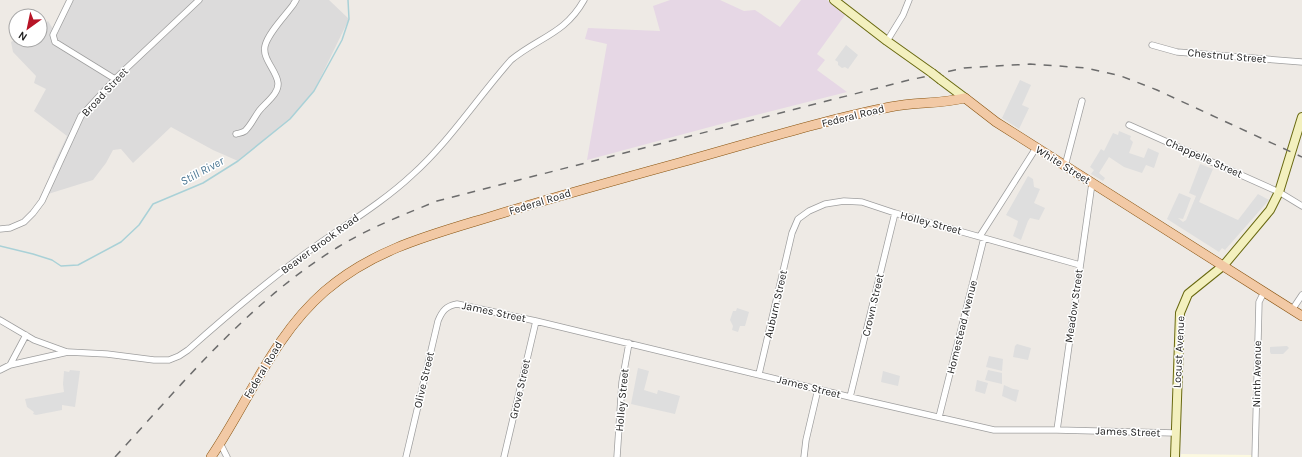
<svg xmlns="http://www.w3.org/2000/svg" width="1302" height="457" font-family="Karla,sans-serif">
	<rect width="100%" height="100%" fill="#eeeae5"/>
	<!-- residential -->
	<path fill="#dcdbdb" d="M67 0H329L349 19 314 91 290 119 238 161 213 150 171 127 133 163 121 149 113 150 106 163 93 180 48 194 57 172 52 168 67 136 34 111 46 89 34 83 36 76 13 52 11 42 16 39 40 40V26L48 21 53 29Z"/>
	<!-- industrial -->
	<path fill="#e6d7e5" d="M670 0H720L744 11 755 10 780 27 801 0H827L845 15 817 54 825 60 817 70 847 92 736 120 587 160 607 44 585 39 588 28 660 31 653 6Z"/>
	<!-- education -->
	<path fill="#fcf9e0" d="M1181 454 1252 455V457H1181Z"/>
	<!-- parking -->
	<path fill="#dedede" d="M846 45 858 55 848 69 845 67 842 68 838 65V62L835 60Z
		M1020 80 1031 85 1022 105 1029 108 1019 129 1002 118Z
		M1119 131 1131 136 1130 139 1133 142 1129 153 1144 158 1148 148 1159 153 1154 168 1146 165 1142 173 1124 167 1109 157 1099 173 1105 178 1103 181 1091 174 1094 170 1090 167 1101 149 1104 151 1113 133 1118 135Z
		M1200 164 1213 169 1199 202 1238 220 1258 194 1269 200 1225 250 1222 248 1219 252 1167 219 1179 193 1191 198 1183 219 1178 218 1183 222 1186 220 1196 196 1189 193Z
		M1028 176 1033 179 1034 187 1040 189 1034 203 1045 208 1039 220 1030 218 1028 221 1021 240 1013 236 1017 225 1018 221 1006 215Z
		M737 308 749 312 745 326H740L738 332 732 330 733 326 730 320 733 311H736Z
		M1017 344 1031 348 1028 360 1013 357 1015 346Z
		M1287 346 1289 348 1283 354H1271L1270 352V347Z
		M989 356 1003 359 1002 371 986 367Z
		M638 368 649 371 644 390 657 394 658 390 680 396 675 414 631 404Z
		M70 370 80 371 75 407 62 405V410L36 415 33 414 34 412 27 407 25 399 64 392 63 384 64 371 69 372Z
		M988 370 1002 373V384L985 380Z
		M883 371 900 376 898 386 881 382Z
		M977 380 988 383 985 394 975 391Z
		M1004 385 1013 389 1019 390 1016 402 1002 396Z"/>
	<g fill="none" stroke-linecap="round" stroke-linejoin="round">
		<!-- stream -->
		<path stroke="#a9d1d7" stroke-width="1.5" d="M0 246 33 254 52 260 61 266 78 265 121 242 139 225 153 204 203 183 238 161 290 119 314 91 342 40 349 19 348 0"/>
		<!-- street casing -->
		<g stroke="#9f9f9f" stroke-width="7">
			<path id="street" d="M70 0 53 35 55 42 115 79
				M887 41 903 15 909 0
				M1152 45 1177 52 1302 62
				M1129 125 1279 192 1302 206
				M236 134C240 133 242 133 245 131 251 125 254 118 259 111 265 103 279 94 278 83 277 71 262 59 265 46 268 33 285 16 293 5L296 0
				M1065 166 1082 101
				M0 229 10 228 24 222 33 213 42 201 81 116 115 79 199 0
				M980 236 1036 148
				M1292 310 1302 295
				M0 320 34 340 67 352
				M10 365 26 335
				M0 370 10 365 68 352 107 354 154 360H169L179 356 188 350C225 317 263 285 302 256 338 229 380 205 412 175 450 141 478 97 511 60 539 37 565 34 584 0
				M759 374 792 233 798 219 809 211 825 204 844 201 862 202 895 213 1080 265
				M850 397 895 213
				M939 417 984 238
				M1057 430 1092 183
				M220 443 227 457
				M406 457 438 321C442 311 446 306 457 304L536 321 850 397 994 430H1057L1175 433
				M504 457 536 321
				M617 457 622 382 629 343
				M804 457 806 440 818 389
				M1255 457 1259 302 1264 292"/>
		</g>
		<!-- secondary casing -->
		<g stroke="#696910" stroke-width="10">
			<path id="secondary" d="M834 0 887 41 932 73
				M941 80 965 98
				M1175 457 1180 313 1188 294 1224 265 1270 210 1279 192 1302 117"/>
		</g>
		<!-- primary casing -->
		<g stroke="#88530f" stroke-width="10">
			<path id="primary" d="M211 457C249 401 273 336 325 291 375 248 434 234 496 215 558 196 620 179 682 162 751 143 820 121 890 107 915 102 940 104 965 98L996 122 1302 316"/>
		</g>
		<!-- street -->
		<use href="#street" stroke="#fff" stroke-width="5.5"/>
		<!-- secondary -->
		<use href="#secondary" stroke="#f3f0be" stroke-width="8"/>
		<!-- primary -->
		<use href="#primary" stroke="#f2c9a5" stroke-width="9"/>
		<!-- rail -->
		<path stroke="#6c6c6c" stroke-width="1.5" stroke-dasharray="8 8" stroke-linecap="butt" d="M115 457C184 382 250 301 338 247 369 228 403 215 437 201L905 81 964 68 1030 64 1086 68 1121 76 1157 90 1302 157"/>
		<!-- secondary-bridge casing -->
		<g stroke="#696910" stroke-width="10" stroke-linecap="butt">
			<path id="secondary-bridge" d="M932 73 941 80"/>
		</g>
		<!-- secondary-bridge -->
		<use href="#secondary-bridge" stroke="#f3f0be" stroke-width="8"/>
	</g>
	<g text-anchor="middle" dominant-baseline="central" stroke-width="3" stroke-linejoin="round" paint-order="stroke">
		<!-- street labels -->
		<g font-size="11" fill="#1e1e1e" stroke="#fff">
			<text transform="translate(1227 56) rotate(5)">Chestnut Street</text>
			<text transform="translate(105 92) rotate(-47)">Broad Street</text>
			<text transform="translate(853 116) rotate(-14)">Federal Road</text>
			<text transform="translate(1204 158) rotate(24)">Chappelle Street</text>
			<text transform="translate(1063 165) rotate(32)">White Street</text>
			<text transform="translate(540 202) rotate(-17)">Federal Road</text>
			<text transform="translate(931 223) rotate(15)">Holley Street</text>
			<text transform="translate(320 244) rotate(-36)">Beaver Brook Road</text>
			<text transform="translate(776 304) rotate(-77)">Auburn Street</text>
			<text transform="translate(873 305) rotate(-77)">Crown Street</text>
			<text transform="translate(1074 306) rotate(-82)">Meadow Street</text>
			<text transform="translate(494 312) rotate(12)">James Street</text>
			<text transform="translate(962 327) rotate(-76)">Homestead Avenue</text>
			<text transform="translate(1179 352) rotate(-87)">Locust Avenue</text>
			<text transform="translate(263 370) rotate(-59)">Federal Road</text>
			<text transform="translate(1257 374) rotate(-89)">Ninth Avenue</text>
			<text transform="translate(424 380) rotate(-77)">Olive Street</text>
			<text transform="translate(809 387) rotate(14)">James Street</text>
			<text transform="translate(520 389) rotate(-77)">Grove Street</text>
			<text transform="translate(622 400) rotate(-85)">Holley Street</text>
			<text transform="translate(1128 432) rotate(2)">James Street</text>
		</g>
		<!-- water labels -->
		<g font-size="12" font-style="italic" fill="#4d7894" stroke="#fff">
			<text transform="translate(202 171) rotate(-28)">Still River</text>
		</g>
	</g>
	<!-- north arrow -->
	<g transform="translate(28 28) rotate(213)"><circle r="19" fill="#ffffff" stroke="#a5a5a5"/>
	<path d="M0-3L7 15L0 10L-7 15Z" fill="#b71426"/>
	<text y="-6" font-size="11" font-weight="bold" text-anchor="middle" fill="#1e1e1e">N</text>
	</g>
</svg>
